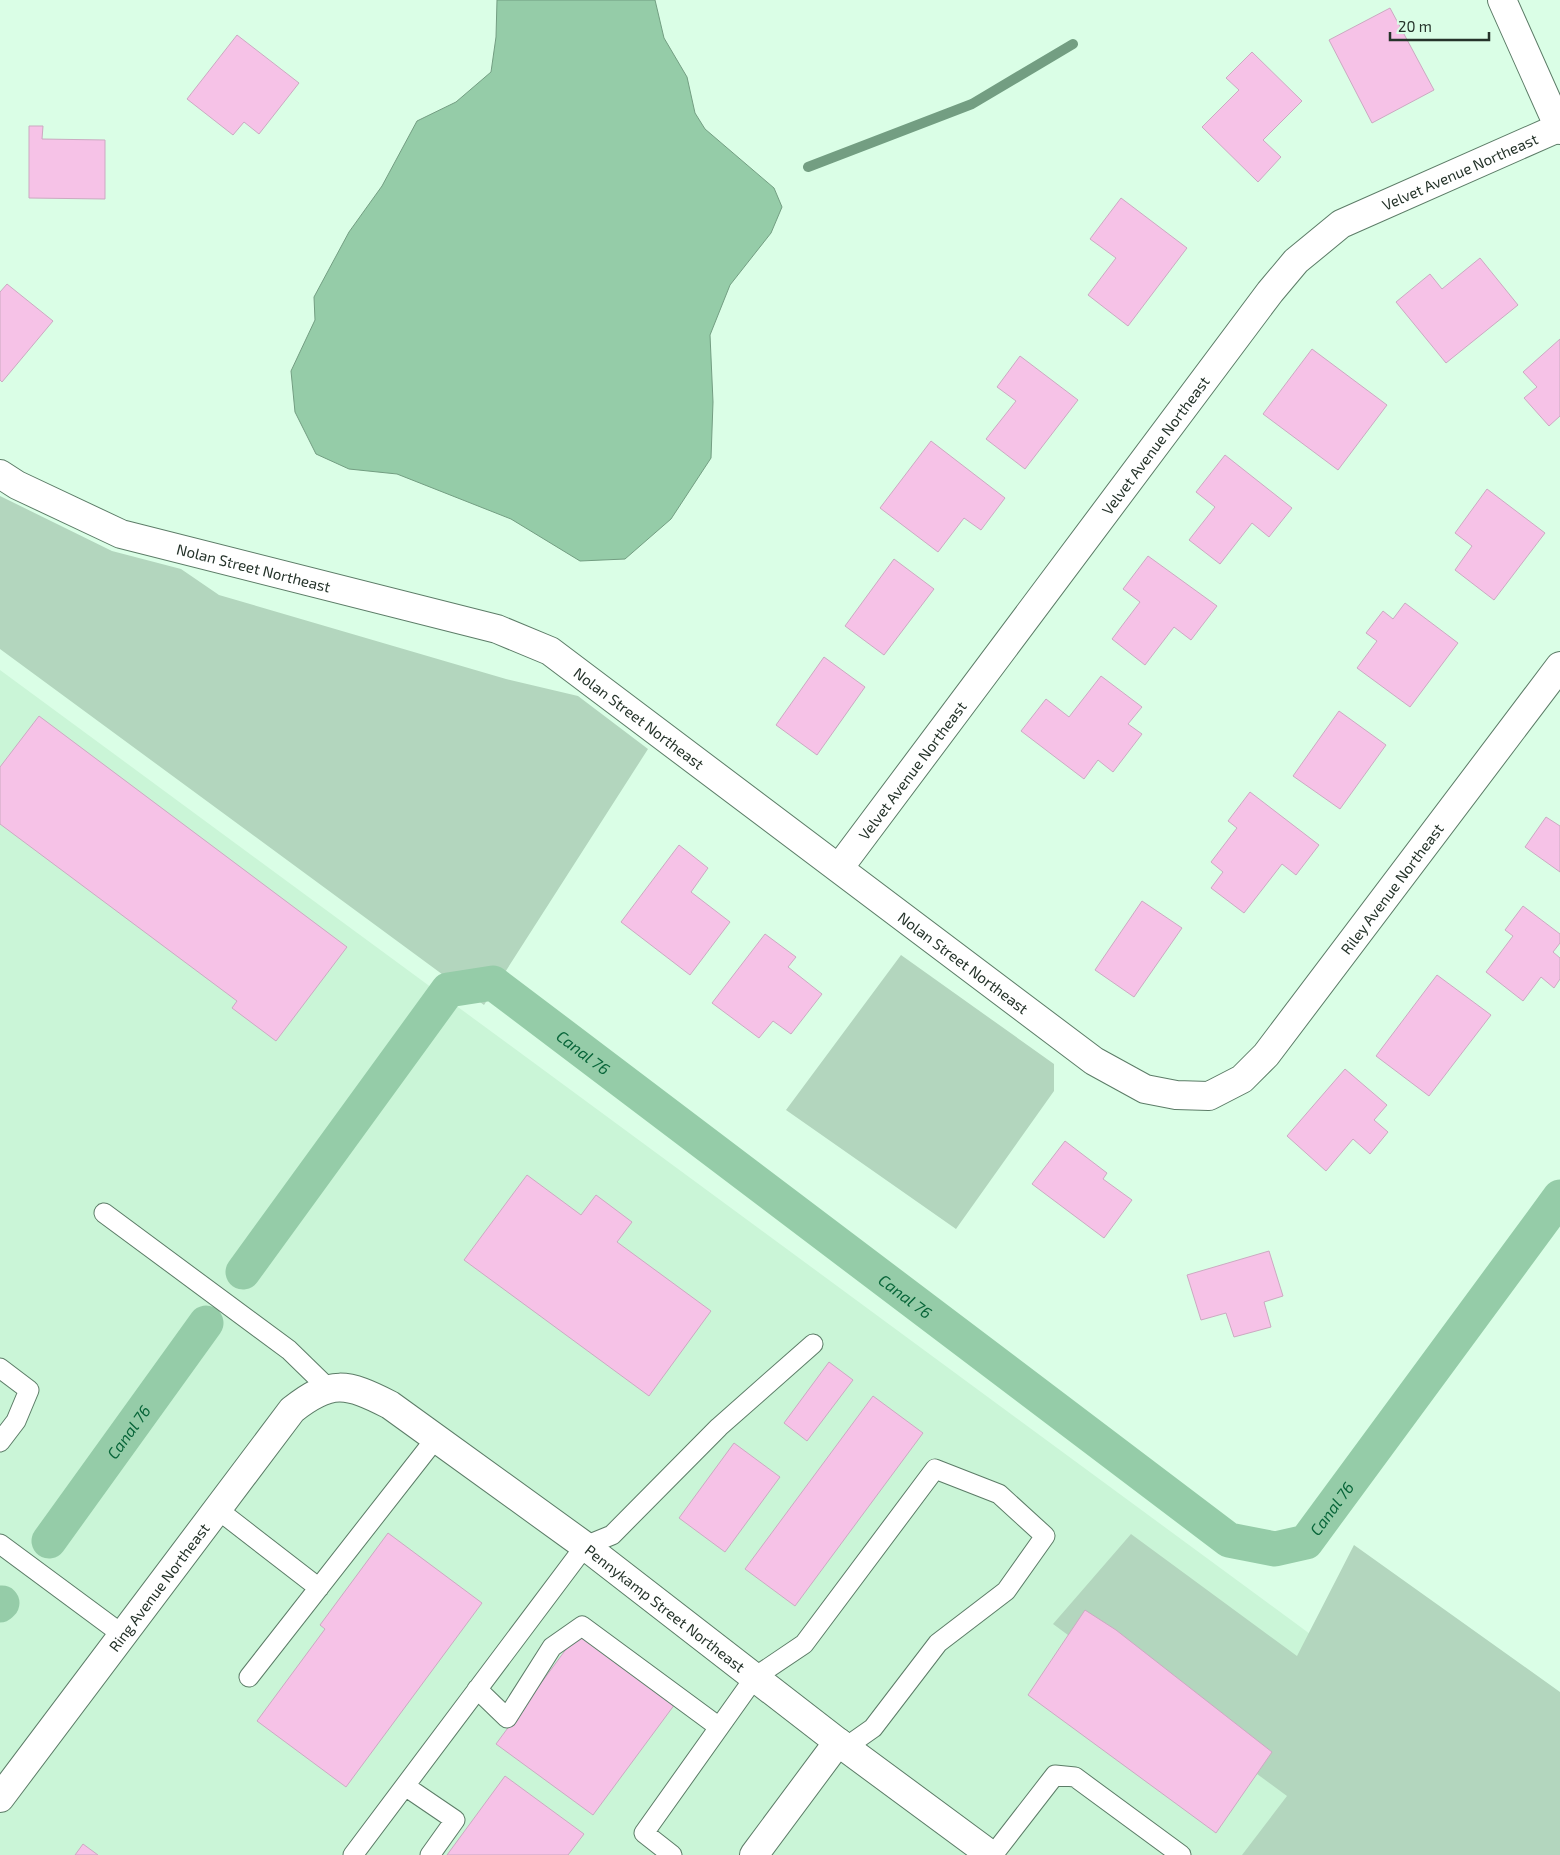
<svg xmlns="http://www.w3.org/2000/svg" width="1560" height="1855" font-family="'Exo 2',sans-serif">
	<rect width="100%" height="100%" fill="#dafee6"/>
	<!-- built -->
	<path fill="#caf5d7" d="M0 670 1560 1818V1855H0Z"/>
	<!-- green -->
	<path fill="#b3d6be" d="M0 496 112 551 181 569 219 595 506 679 578 696 648 749 484 1005 0 649Z
		M901 955 1054 1064V1091L956 1229 786 1110Z
		M1131 1534 1297 1656 1354 1545 1560 1692V1855H1242L1287 1796 1053 1624Z"/>
	<!-- water -->
	<path fill="#95cca8" stroke="#739e82" d="M497 0H655L664 38 687 77 695 113 705 129 774 188 782 207 771 233 730 285 710 335 713 402 711 458 671 519 625 559 580 561 511 519 397 474 349 469 316 454 295 412 291 371 315 320 314 297 349 232 382 186 417 121 456 102 491 72 496 37Z"/>
	<g fill="none" stroke-linecap="round" stroke-linejoin="round">
		<!-- stream -->
		<path stroke="#739e82" stroke-width="10" d="M808 167 972 104 1073 44"/>
		<!-- canal -->
		<g stroke="#95cca8" stroke-width="35">
			<path id="s1" d="M243 1272 448 990 493 983 1229 1540 1275 1549 1306 1542 1560 1197"/>
			<path id="s2" d="M49 1541 206 1323"/>
			<path d="M0 1605 2 1603"/>
		</g>
	</g>
	<!-- building -->
	<path fill="#f6c2e7" stroke="#cbaac1" d="M1390 8 1434 90 1372 123 1329 40Z
		M237 35 299 83 259 134 244 122 233 135 187 99Z
		M1252 52 1302 101 1263 140 1281 157 1258 182 1202 127 1239 90 1226 78Z
		M29 126H43L42 139 105 140V199L29 198Z
		M1121 198 1187 248 1128 326 1088 295 1116 258 1090 239Z
		M1480 258 1518 305 1446 363 1396 302 1430 274 1442 289Z
		M7 284 53 321 2 382 0 380V292Z
		M1560 339V416L1549 426 1524 398 1537 387 1523 372Z
		M1312 349 1387 405 1338 470 1263 414Z
		M1020 356 1078 400 1025 469 986 439 1016 401 997 387Z
		M931 441 1005 498 981 530 964 518 938 552 880 508Z
		M1225 455 1292 508 1269 537 1252 523 1220 564 1189 540 1215 507 1196 492Z
		M1487 489 1545 533 1494 600 1455 570 1472 546 1455 533Z
		M1148 556 1217 606 1191 640 1174 627 1145 665 1112 639 1140 602 1123 589Z
		M894 559 934 589 884 655 845 626Z
		M1405 603 1458 643 1410 707 1357 668 1377 641 1366 633 1383 611 1393 619Z
		M824 657 865 687 817 755 776 725Z
		M1101 676 1142 707 1128 724 1142 734 1113 772 1098 760 1084 779 1021 731 1046 699 1069 717Z
		M1339 711 1386 745 1340 809 1293 776Z
		M39 716 347 947 276 1041 232 1008 237 1001 0 824V767Z
		M1250 792 1319 845 1296 875 1282 864 1244 913 1211 888 1223 872 1211 862 1237 828 1228 821Z
		M1546 817 1560 826V872L1525 847Z
		M679 845 708 868 691 892 730 922 690 975 621 922Z
		M1142 901 1182 928 1134 997 1095 970Z
		M1523 906 1560 934V943L1553 952 1560 958V979L1554 988 1541 977 1523 1001 1486 972 1513 936 1505 930Z
		M765 934 796 957 788 967 822 994 791 1034 773 1021 759 1038 712 1003Z
		M1437 975 1491 1015 1429 1096 1376 1056Z
		M1345 1069 1387 1105 1374 1120 1388 1132 1370 1154 1353 1139 1326 1171 1287 1136Z
		M1065 1141 1107 1173 1103 1179 1132 1200 1104 1238 1032 1184Z
		M527 1175 581 1215 596 1195 632 1222 617 1242 711 1311 649 1396 464 1260Z
		M1269 1251 1283 1296 1264 1302 1271 1327 1234 1337 1226 1313 1201 1320 1187 1275Z
		M829 1362 853 1380 807 1441 784 1423Z
		M873 1396 923 1433 795 1606 745 1569Z
		M734 1443 780 1477 725 1552 679 1518Z
		M388 1533 482 1603 346 1787 257 1721 325 1629 320 1625Z
		M1085 1610 1116 1630 1272 1752 1216 1833 1028 1695Z
		M578 1633 675 1704 593 1815 496 1744Z
		M505 1776 584 1834 568 1855H447Z
		M83 1844 98 1855H75Z"/>
	<g fill="none" stroke-linecap="round" stroke-linejoin="round">
		<!-- service casing -->
		<g stroke="#5c7c67" stroke-width="21">
			<path id="service" d="M104 1213 289 1350 328 1388
				M0 1368 29 1390 16 1421 0 1442
				M217 1509 319 1588
				M0 1544 123 1635
				M249 1677 436 1438
				M477 1689 507 1718 552 1647 582 1626 719 1727
				M405 1786 455 1820 430 1855
				M353 1855 585 1546 612 1535 719 1427 813 1344
				M672 1855 644 1833 755 1677 804 1644 935 1469 999 1494 1045 1536 1006 1591 938 1643 873 1728 846 1747
				M993 1855 1055 1775 1075 1777 1181 1855"/>
		</g>
		<!-- minor casing -->
		<g stroke="#5c7c67" stroke-width="30">
			<g id="minor">
				<path d="M1502 0 1560 130"/>
				<path id="s3" d="M0 474 17 485 121 534 497 629 550 651 1094 1061 1145 1089 1176 1095 1209 1096 1242 1079 1266 1055 1560 666"/>
				<path id="s4" d="M839 868 1270 292 1296 261 1341 224 1558 128"/>
				<path id="s5" d="M0 1798 292 1410C331 1379 347 1383 390 1405L585 1546 838 1742 991 1855"/>
				<path d="M754 1855 838 1742"/>
			</g>
		</g>
		<!-- service -->
		<use href="#service" stroke="#fff" stroke-width="19"/>
		<!-- minor -->
		<use href="#minor" stroke="#fff" stroke-width="28"/>
	</g>
	<g text-anchor="middle" dominant-baseline="central" stroke-width="4.5" stroke-linejoin="round" paint-order="stroke">
		<!-- street labels -->
		<g font-size="15" fill="#25332a" stroke="#dafee6">
			<text stroke="none"><textPath href="#s4" startOffset="948">Velvet Avenue Northeast</textPath></text>
			<text stroke="none"><textPath href="#s4" startOffset="528">Velvet Avenue Northeast</textPath></text>
			<text stroke="none"><textPath href="#s3" startOffset="272">Nolan Street Northeast</textPath></text>
			<text stroke="none"><textPath href="#s3" startOffset="692">Nolan Street Northeast</textPath></text>
			<text stroke="none"><textPath href="#s4" startOffset="122">Velvet Avenue Northeast</textPath></text>
			<text stroke="none"><textPath href="#s3" startOffset="1664">Riley Avenue Northeast</textPath></text>
			<text stroke="none"><textPath href="#s3" startOffset="1098">Nolan Street Northeast</textPath></text>
			<text stroke="none"><textPath href="#s5" startOffset="264">Ring Avenue Northeast</textPath></text>
			<text stroke="none"><textPath href="#s5" startOffset="935">Pennykamp Street Northeast</textPath></text>
		</g>
		<!-- water labels -->
		<g font-size="16" font-style="italic" fill="#09663a" stroke="#dafee6">
			<text stroke="none"><textPath href="#s1" startOffset="508">Canal 76</textPath></text>
			<text stroke="none"><textPath href="#s1" startOffset="912">Canal 76</textPath></text>
			<text stroke="none"><textPath href="#s2" startOffset="135">Canal 76</textPath></text>
			<text stroke="none"><textPath href="#s1" startOffset="1438">Canal 76</textPath></text>
		</g>
	</g>
	<!-- scale -->
	<path d="M1390 32v8h99v-8" fill="none" stroke="#25332a" stroke-width="2.5"/>
	<text x="1398" y="32" font-size="15" fill="#25332a" stroke="#dafee6" stroke-width="4" paint-order="stroke">20 m</text>
</svg>
